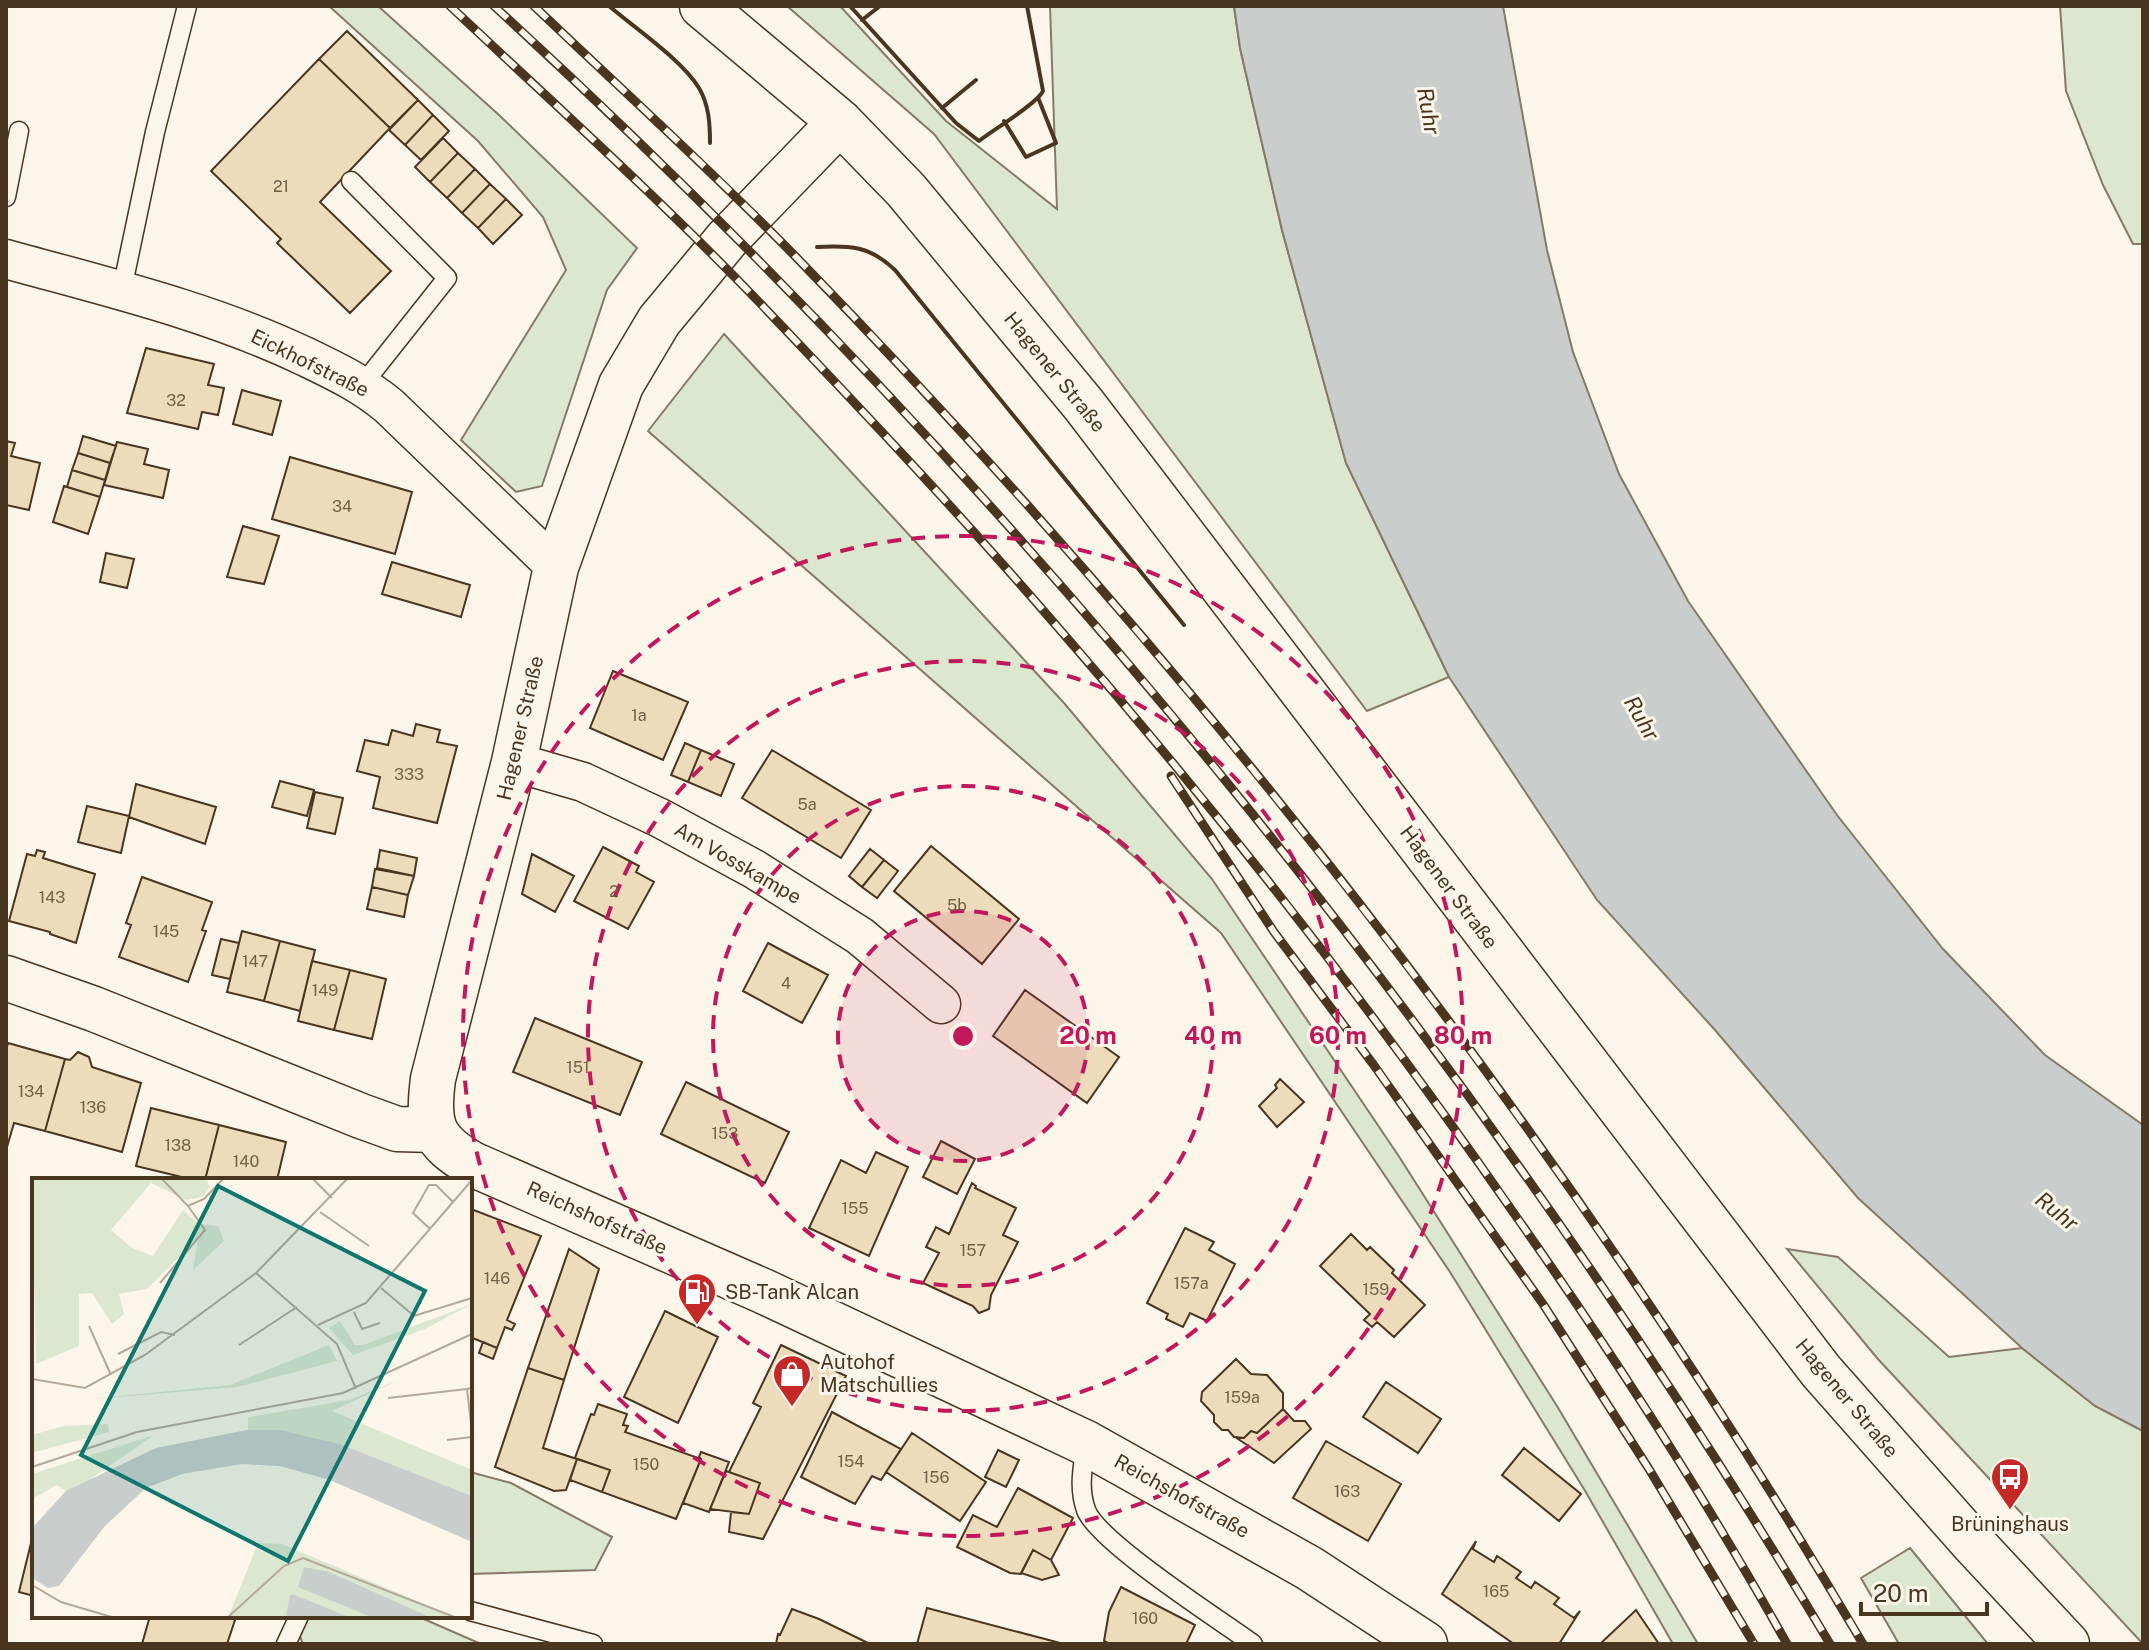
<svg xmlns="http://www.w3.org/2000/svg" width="2149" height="1650" font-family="'Public Sans',sans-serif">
	<rect width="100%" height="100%" fill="#fbf6e9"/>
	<!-- green -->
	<path fill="#dce7d0" stroke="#887966" stroke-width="2" d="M329 6H378L499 115 637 248 607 290 542 486 516 492 461 440 566 270 543 217 478 141Z
		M787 6H840L946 121 1057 209 1050 6H1234L1240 48 1282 230 1346 463 1449 677 1367 711 934 134Z
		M2060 6H2143V244H2133L2103 185 2066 91Z
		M724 334 1064 703 1212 879 1400 1158 1557 1406 1698 1644H1673L1584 1489 1450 1272 1221 933 648 431Z
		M1787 1249 1838 1257 1949 1357 2022 1348 2095 1406 2143 1431V1644L1877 1358Z
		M470 1472 511 1483 612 1537 595 1570 470 1574Z
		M1910 1548 1988 1644H1899L1861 1578Z
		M292 1616H417L481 1644H303Z"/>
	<!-- water -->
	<path fill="#c9cecd" stroke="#887966" stroke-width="2" d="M1234 6H1503L1547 250 1573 352 1619 474 1688 601 1837 815 1943 949 2045 1055 2143 1125V1431L2095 1406 2022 1348 1858 1198 1715 1030 1597 900 1449 677 1346 463 1282 230 1240 48Z"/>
	<!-- building -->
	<path fill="#ecdcbc" stroke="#4a3520" stroke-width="2" d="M347 31 418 100 390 128 319 59Z
		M319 59 390 128 320 202 391 271 350 313 277 243 281 239 211 171Z
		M418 100 433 115 405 145 389 130Z
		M433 115 449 131 421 160 405 145Z
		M443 138 458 153 430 182 415 167Z
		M458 153 475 169 447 198 430 182Z
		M475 169 490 184 462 213 447 198Z
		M490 184 506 199 478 228 462 213Z
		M506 199 522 215 493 244 478 228Z
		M146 348 214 364 208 385 224 388 218 415 202 412 198 429 127 413Z
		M242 390 281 401 272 435 233 424Z
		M83 436 116 446 110 463 78 453Z
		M6 441 15 443 11 456 40 463 29 510 6 505Z
		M117 442 148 449 144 464 169 470 163 498 104 485Z
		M78 453 110 463 105 480 72 470Z
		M290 457 412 492 395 554 272 519Z
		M72 470 105 480 100 497 67 487Z
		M64 486 100 497 88 534 53 522Z
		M243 526 279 536 264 584 227 577Z
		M106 553 134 559 127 588 100 582Z
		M392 562 470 585 461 617 382 594Z
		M613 671 688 702 663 760 590 728Z
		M416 724 440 730 437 742 457 746 437 823 373 808 380 777 357 771 365 740 388 745 392 730 413 736Z
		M685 743 701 750 688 782 671 775Z
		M701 750 734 764 721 796 688 782Z
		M772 750 871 810 841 858 742 798Z
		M280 781 314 790 307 816 272 807Z
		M136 784 216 807 205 844 129 817Z
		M315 792 343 798 335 834 307 828Z
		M87 806 129 816 121 853 78 842Z
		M931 846 1019 919 982 964 894 891Z
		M603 847 639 866 636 872 654 882 628 929 574 901Z
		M870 849 884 860 862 887 849 876Z
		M37 850 45 852 43 858 95 874 76 943 50 934V932L9 921 27 854 35 856Z
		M380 850 417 858 414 876 377 868Z
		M532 854 574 876 555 912 522 894Z
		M884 860 898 871 877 898 862 887Z
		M375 869 414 876 408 895 372 887Z
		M142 877 212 902 202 930 206 931 188 982 119 957 131 925 126 923Z
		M372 887 408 895 404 917 367 909Z
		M242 931 280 941 264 1001 227 992Z
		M221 939 239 943 230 979 212 975Z
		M280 941 315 950 300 1011 264 1001Z
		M768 943 828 975 802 1023 743 991Z
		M312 961 350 970 334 1030 298 1021Z
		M350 970 386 979 372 1039 334 1030Z
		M1025 990 1119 1057 1087 1103 993 1036Z
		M535 1018 642 1062 620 1115 513 1072Z
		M8 1043 65 1059 45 1131 14 1123 7 1147 6 1050Z
		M78 1052 89 1057 92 1067 141 1083 122 1152 45 1131 65 1059 70 1060Z
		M1280 1079 1304 1102 1277 1127 1259 1106 1277 1088 1275 1085Z
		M686 1082 789 1132 765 1183 661 1134Z
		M151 1108 219 1125 205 1180H194L136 1166Z
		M219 1125 286 1142 277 1180H205Z
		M941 1141 975 1159 957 1194 923 1177Z
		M876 1152 908 1167 869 1256 809 1228 841 1160 866 1173Z
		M972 1183 976 1186 975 1188 1016 1208 1003 1235 1018 1242 991 1295 989 1309 979 1313 973 1306 923 1283 939 1253 926 1247 936 1227 949 1234Z
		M471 1209 541 1236 507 1320 515 1324 512 1330 505 1327 497 1348 470 1337Z
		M1185 1228 1214 1242 1209 1250 1235 1264 1207 1321 1190 1313 1183 1327 1166 1319 1168 1314 1147 1303Z
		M1351 1234 1367 1250 1370 1247 1394 1270 1392 1273 1425 1305 1394 1337 1377 1322 1372 1327 1364 1320 1370 1314 1320 1266Z
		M569 1249 599 1269 564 1380 528 1368Z
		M665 1311 718 1337 678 1423 624 1397Z
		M483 1342 497 1348 493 1359 479 1353Z
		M781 1345 846 1376 763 1539 729 1532 731 1512 749 1514 760 1483 729 1472 761 1407 753 1403Z
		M1236 1359 1251 1374 1267 1375 1283 1393V1409L1257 1433 1251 1431 1244 1438 1234 1437 1228 1430H1222L1214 1422V1415L1201 1401 1202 1392Z
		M528 1368 564 1380 543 1448 577 1459 566 1490 554 1491 495 1467Z
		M1386 1382 1441 1419 1418 1453 1363 1417Z
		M598 1404 627 1414 623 1425 628 1426 625 1432 701 1459 676 1519 602 1492 610 1470 575 1458 591 1414 594 1415Z
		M1283 1409 1294 1421H1305L1311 1429 1274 1463 1235 1437 1244 1438 1251 1431 1257 1433Z
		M832 1412 901 1449 881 1480 872 1476 855 1504 801 1477Z
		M912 1433 986 1482 960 1521 886 1472Z
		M1326 1441 1401 1484 1368 1541 1293 1498Z
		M1524 1448 1581 1494 1559 1521 1502 1475Z
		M998 1450 1019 1460 1006 1487 985 1477Z
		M701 1452 729 1462 709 1512 683 1503 701 1459 699 1457Z
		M577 1459 610 1470 602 1492 570 1480Z
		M726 1471 760 1483 749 1514 710 1509Z
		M1018 1488 1073 1518 1051 1560 1033 1550 1021 1574 1010 1573 957 1547 973 1515 997 1527Z
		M32 1539H34V1596L19 1592Z
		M1476 1541 1473 1549 1494 1562 1497 1556 1521 1572 1516 1578 1531 1588 1535 1582 1559 1598 1554 1604 1574 1618 1580 1611 1559 1644H1514L1442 1594Z
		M1033 1550 1051 1560 1059 1575 1042 1580 1021 1573Z
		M1121 1587 1195 1625 1186 1644H1110L1104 1641 1109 1612Z
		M927 1608 1064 1644H917Z
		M792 1609 819 1619 870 1644H776L778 1634 780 1635Z
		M1636 1610 1659 1644H1600Z
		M150 1616H231L236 1617 227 1644H142Z"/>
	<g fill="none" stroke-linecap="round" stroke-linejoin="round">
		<!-- lane casing -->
		<g stroke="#4a3520" stroke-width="21">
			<path id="lane" d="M351 181 447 278 363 384
				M6 197 19 131
				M122 289 155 132 187 6
				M1086 1443C1083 1467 1078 1487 1086 1510 1098 1542 1220 1620 1253 1644
				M470 1611 593 1644
				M286 1644 299 1616"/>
		</g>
		<!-- street casing -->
		<g stroke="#4a3520" stroke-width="41">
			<path id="street" d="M6 259C107 287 209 311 304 356 335 371 361 383 389 406L556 567
				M514 762 583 782 660 818 754 869 860 936 941 1004"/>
		</g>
		<!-- secondary casing -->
		<g stroke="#4a3520" stroke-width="47">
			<path id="secondary" d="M702 6 840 122 906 190 1084 405 1821 1371 1972 1542 2067 1644
				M840 122 727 239 659 321 621 385 556 567 514 762 433 1079C427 1125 432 1141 472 1164L763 1291 1086 1443 1309 1568 1425 1644
				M6 978 94 1009 361 1116 397 1129 434 1130"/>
		</g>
		<!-- lane -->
		<use href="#lane" stroke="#fbf6e9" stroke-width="18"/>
		<!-- street -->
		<use href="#street" stroke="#fbf6e9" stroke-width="38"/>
		<!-- secondary -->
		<use href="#secondary" stroke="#fbf6e9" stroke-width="44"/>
		<!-- rail casing -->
		<g stroke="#4a3520" stroke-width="9">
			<path id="rail" d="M450 6C553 103 660 199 758 301 861 409 964 518 1061 631 1222 816 1373 1010 1513 1212 1611 1351 1704 1495 1787 1644
				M494 6C1015 482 1468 1037 1830 1644
				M534 6C621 89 711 170 795 256 1203 675 1566 1140 1863 1644
				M1171 776 1274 932 1373 1064 1543 1304 1649 1469 1754 1644"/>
		</g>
		<!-- rail -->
		<use href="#rail" stroke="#fbf6e9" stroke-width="6" stroke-dasharray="18" stroke-linecap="butt"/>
		<!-- wall -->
		<path stroke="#4a3520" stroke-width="4" d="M609 6C635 28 682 60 699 88 709 105 710 124 710 143
			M850 6 956 123 979 141C993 130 1038 103 1043 91L1027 6
			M862 20 880 6
			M942 108 976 80
			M1004 121 1026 157 1056 143 1039 100
			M817 247C850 245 870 246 895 270L1184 625"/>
	</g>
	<!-- distance rings -->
	<circle cx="963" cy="1036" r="125" fill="#c2185b" fill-opacity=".12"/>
	<g fill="none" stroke="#c2185b" stroke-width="4" stroke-dasharray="14 10">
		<circle cx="963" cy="1036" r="125"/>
		<circle cx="963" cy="1036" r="250"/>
		<circle cx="963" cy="1036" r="375"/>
		<circle cx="963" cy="1036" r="500"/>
	</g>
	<!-- icons -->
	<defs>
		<g id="fuel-pin" transform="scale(2)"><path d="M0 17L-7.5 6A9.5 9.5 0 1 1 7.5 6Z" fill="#c62828" stroke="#fbf6e9"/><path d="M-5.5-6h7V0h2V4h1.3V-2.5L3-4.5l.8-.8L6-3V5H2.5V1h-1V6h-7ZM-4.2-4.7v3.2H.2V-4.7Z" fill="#fff"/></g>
		<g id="shop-pin" transform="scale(2)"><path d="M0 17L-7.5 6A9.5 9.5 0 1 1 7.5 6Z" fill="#c62828" stroke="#fbf6e9"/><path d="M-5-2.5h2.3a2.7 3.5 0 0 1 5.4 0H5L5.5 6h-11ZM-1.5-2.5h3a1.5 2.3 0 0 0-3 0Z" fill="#fff"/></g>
		<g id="bus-pin" transform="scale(2)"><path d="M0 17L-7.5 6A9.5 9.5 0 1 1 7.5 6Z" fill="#c62828" stroke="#fbf6e9"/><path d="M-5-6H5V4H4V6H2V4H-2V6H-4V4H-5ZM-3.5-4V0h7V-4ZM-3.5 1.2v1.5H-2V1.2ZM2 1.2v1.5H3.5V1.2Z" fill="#fff"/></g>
	</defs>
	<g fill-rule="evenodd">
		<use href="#fuel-pin" x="697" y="1292"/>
		<use href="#shop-pin" x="792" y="1374"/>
		<use href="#bus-pin" x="2010" y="1477"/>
	</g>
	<g text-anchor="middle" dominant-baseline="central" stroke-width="6" stroke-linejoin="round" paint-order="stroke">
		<!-- number labels -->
		<g font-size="16" fill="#725f47">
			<text x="281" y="186">21</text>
			<text x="176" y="400">32</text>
			<text x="342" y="506">34</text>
			<text x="639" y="715">1a</text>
			<text x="409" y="774">333</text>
			<text x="807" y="804">5a</text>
			<text x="614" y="891">2</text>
			<text x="52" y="897">143</text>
			<text x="957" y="905">5b</text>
			<text x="166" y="931">145</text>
			<text x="255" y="961">147</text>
			<text x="786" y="983">4</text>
			<text x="325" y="990">149</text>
			<text x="578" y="1067">151</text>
			<text x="31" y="1091">134</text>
			<text x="93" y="1107">136</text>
			<text x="725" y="1133">153</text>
			<text x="178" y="1145">138</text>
			<text x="246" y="1161">140</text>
			<text x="855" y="1208">155</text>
			<text x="973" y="1250">157</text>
			<text x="497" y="1278">146</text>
			<text x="1191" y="1283">157a</text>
			<text x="1376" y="1289">159</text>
			<text x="1242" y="1397">159a</text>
			<text x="851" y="1461">154</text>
			<text x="646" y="1464">150</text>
			<text x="936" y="1477">156</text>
			<text x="1347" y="1491">163</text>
			<text x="1496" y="1591">165</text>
			<text x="1145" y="1618">160</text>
		</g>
		<!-- street labels -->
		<g font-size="20" fill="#4a3520" stroke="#fbf6e9">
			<text transform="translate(310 363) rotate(26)">Eickhofstraße</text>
			<text transform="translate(1055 372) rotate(51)">Hagener Straße</text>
			<text transform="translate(520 728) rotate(-77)">Hagener Straße</text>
			<text transform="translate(738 863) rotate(30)">Am Vosskampe</text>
			<text transform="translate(1449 887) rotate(53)">Hagener Straße</text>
			<text transform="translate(597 1218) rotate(24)">Reichshofstraße</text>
			<text transform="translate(1847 1398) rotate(50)">Hagener Straße</text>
			<text transform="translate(1182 1496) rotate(29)">Reichshofstraße</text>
		</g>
		<!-- poi labels -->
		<g font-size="20" fill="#4a3520" stroke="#fbf6e9" text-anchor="start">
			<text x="725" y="1292">SB-Tank Alcan</text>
			<text x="820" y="1362">Autohof<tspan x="820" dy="23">Matschullies</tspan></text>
			<text x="2010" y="1524" text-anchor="middle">Brüninghaus</text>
		</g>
		<!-- water labels -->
		<g font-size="22" font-style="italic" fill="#4a3520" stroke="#fbf6e9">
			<text transform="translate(1429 111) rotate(80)">Ruhr</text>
			<text transform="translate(1642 718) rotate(60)">Ruhr</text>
			<text transform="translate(2057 1211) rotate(39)">Ruhr</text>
		</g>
	</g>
	<!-- overview -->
	<g transform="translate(32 1178)">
		<rect width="440" height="440" fill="#fbf6e9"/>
		<path d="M0 0H174L178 9 171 19 154 22 119 5 79 52 100 70 121 78 151 32 167 46 186 48 192 63 161 92 166 60 115 111 87 116 92 136 80 146 60 115 47 116V168L4 186ZM440 126 393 151 321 177 297 150 308 143 323 167H331ZM297 167 305 183 205 209 39 223 198 207ZM369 201 300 233 440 292V318L308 266 249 252H216V239L317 222ZM76 246 77 254 0 275V257L32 248ZM122 257 47 309 34 313 25 307 0 321V296ZM226 365 250 366 425 440H196Z" fill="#dce7d0"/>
		<path d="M215 252H249L308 266 440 318V364L298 302 248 288 210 286 150 296 114 310 72 349 27 408 16 410 0 400V350L34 313 124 270ZM272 389 297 394 400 440H342L266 409ZM258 417H263L319 440H260L254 437Z" fill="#c9cecd"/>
		<path fill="none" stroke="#b4a999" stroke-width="2" d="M129 0 156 28 172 21 192 0M280 0 300 20M288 34 337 68M398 51 381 35 397 7H404L421 24M224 95 305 166 324 211M128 105 173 52 156 28M349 110 382 138 440 120M322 134 330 151 348 145M286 147 334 125 440 2M57 148 79 197M207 167 265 129M86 176 129 154 143 157M0 201 53 210 113 177 224 95 316 0M440 210 435 211 440 253M356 220 435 211M415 262 440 259M0 289 105 254 311 215 440 156M0 407 29 424 83 440M195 440 252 388 271 380 425 440"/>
		<path fill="#0f766e" fill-opacity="0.15" stroke="#0f766e" stroke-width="4" d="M186 8 393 113 256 383 49 277Z"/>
		<rect width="440" height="440" fill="none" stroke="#4a3520" stroke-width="4"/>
	</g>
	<circle cx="963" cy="1036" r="12" fill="#c2185b" stroke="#fbf6e9" stroke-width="4"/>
	<g font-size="24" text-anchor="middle" font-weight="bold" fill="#c2185b" stroke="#fbf6e9" stroke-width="6" stroke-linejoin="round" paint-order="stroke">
		<text x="1088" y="1044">20 m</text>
		<text x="1213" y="1044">40 m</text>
		<text x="1338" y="1044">60 m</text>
		<text x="1463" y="1044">80 m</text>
	</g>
	<!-- border -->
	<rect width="2149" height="1650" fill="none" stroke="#4a3520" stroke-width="16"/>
	<!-- scale -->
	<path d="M1861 1602v12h126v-12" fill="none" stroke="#4a3520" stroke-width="4"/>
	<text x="1873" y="1602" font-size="24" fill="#4a3520" stroke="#fbf6e9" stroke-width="6" paint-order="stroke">20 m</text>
</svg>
